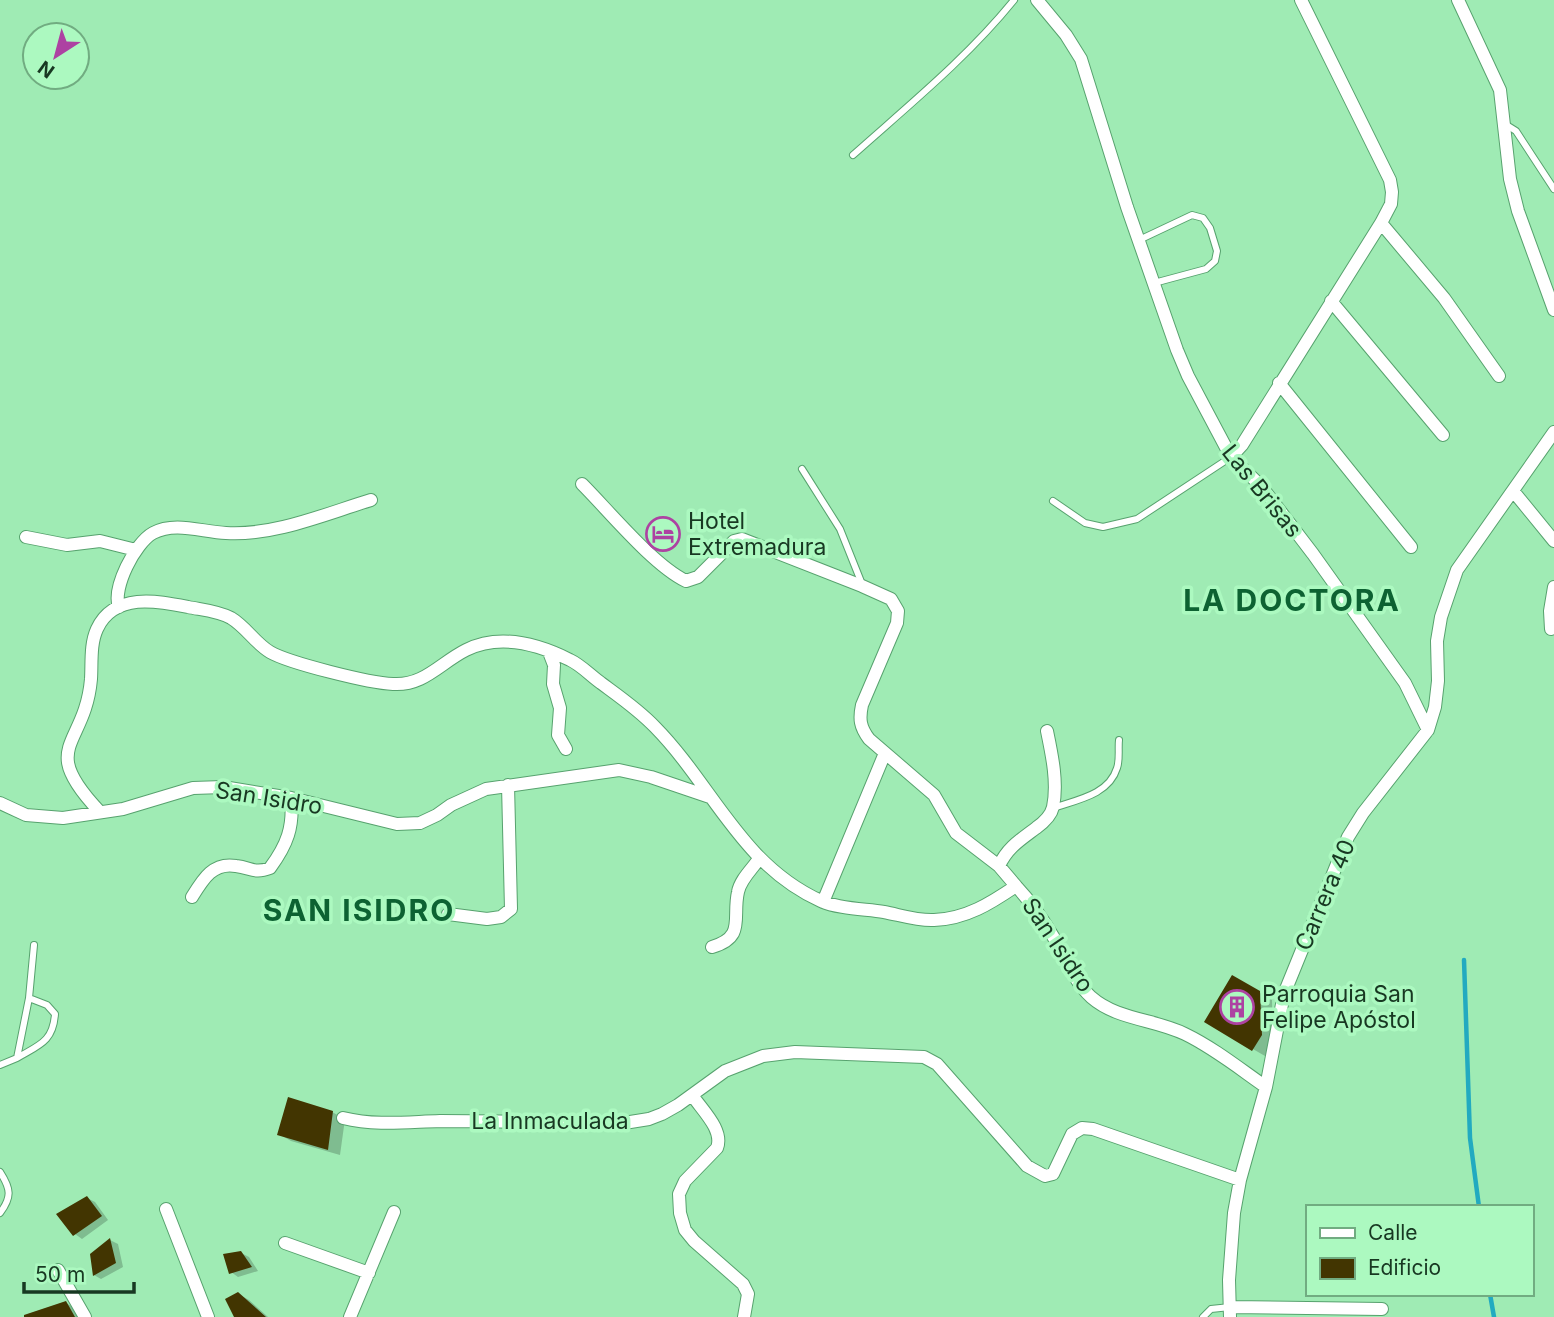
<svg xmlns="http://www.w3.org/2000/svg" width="1554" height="1317" font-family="Inter,sans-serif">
	<rect width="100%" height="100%" fill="#9febb4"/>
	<!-- shadow -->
	<path fill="#0003" d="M1233 977 1272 1000 1273 1042 1265 1056 1206 1022Z
		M332 1112 345 1119 340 1155 291 1141 279 1134Z
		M87 1198 95 1202 108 1220 82 1239 75 1234Z
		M110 1240 118 1244 123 1267 101 1279 94 1275Z
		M241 1253 249 1257 258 1271 238 1277 231 1272Z
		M238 1294 249 1300 268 1317H236Z
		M66 1303 73 1307 79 1317H36Z"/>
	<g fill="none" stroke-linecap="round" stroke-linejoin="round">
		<!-- stream -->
		<path stroke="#22aac0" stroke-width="4.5" d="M1464 960 1470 1138 1479 1207
			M1490 1294 1494 1317"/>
	</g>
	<!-- building -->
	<path fill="#423501" d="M1232 975 1260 991 1262 1035 1252 1051 1204 1022Z
		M288 1097 333 1111 328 1150 277 1135Z
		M87 1196 102 1216 73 1236 56 1214Z
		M110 1238 116 1263 93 1276 90 1254Z
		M241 1251 252 1267 229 1274 223 1254Z
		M238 1292 266 1317H234L225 1299Z
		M66 1301 75 1317H24V1315Z"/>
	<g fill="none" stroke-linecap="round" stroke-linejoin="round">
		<!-- service casing -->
		<g stroke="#57a26e" stroke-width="8">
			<path id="service" d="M1504 127 1508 126 1516 131 1554 189
				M853 155C909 105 967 58 1014 0
				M1139 240 1192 215 1203 218 1210 228 1217 251 1215 261 1206 269 1154 283
				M802 469 840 529 862 584
				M1053 501 1085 523 1103 527 1137 519 1231 457
				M1053 808C1076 800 1109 795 1117 768 1120 760 1118 748 1119 740
				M17 1058C39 1045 53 1042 55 1014L47 1005 29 998
				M0 1065 17 1058 29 998 34 945
				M0 1172C11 1189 12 1197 0 1213
				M1203 1317 1211 1309 1230 1307"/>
		</g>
		<!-- minor casing -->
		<g stroke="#57a26e" stroke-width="14">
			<path id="minor" d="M1037 0 1066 35 1081 59 1127 207 1177 350 1188 376 1231 457 1261 486 1313 554 1405 683 1428 730
				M1458 0 1500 90 1510 179 1518 211 1554 310
				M1381 223 1444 298 1499 376
				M1331 301 1443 435
				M1279 383 1411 547
				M1231 457 1242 445 1381 223 1391 204 1392 192 1390 180 1301 0
				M582 484C609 511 653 565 686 581L698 577 734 541 742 539 862 586 891 599 898 611 897 623 862 705C859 719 860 727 869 739L934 795 956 833 999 866 1016 886
				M1514 492 1554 541
				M26 537 67 545 100 541 136 550
				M119 607C112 588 135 543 153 533 175 521 202 532 226 533 274 536 325 514 371 500
				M1551 629 1550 611 1554 587
				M549 652 554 665 553 684 560 708 558 735 566 749
				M0 803 26 815 63 818 123 809 193 788 223 787 291 798 397 824 420 823 437 815 451 805 486 789 619 770 651 777 710 797
				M99 811C37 745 85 748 91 679 92 663 90 644 97 629 114 592 158 601 188 607 203 610 218 611 231 618 246 627 255 643 270 652 289 663 369 683 393 684 424 686 440 663 466 650 500 633 538 644 570 660 581 665 591 676 601 683 620 697 639 710 655 727 713 786 741 865 821 901 839 909 865 909 884 912 900 915 918 921 934 920 966 919 991 903 1016 886 1031 902 1043 919 1054 938 1065 958 1074 981 1091 997 1117 1020 1155 1019 1185 1034 1214 1048 1240 1069 1266 1087
				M999 866C1007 848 1020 840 1036 828 1043 823 1051 816 1053 807 1058 783 1052 755 1047 731
				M192 897C203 879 213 862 236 866 252 868 254 874 270 868 287 845 294 827 291 798
				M823 902 885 753
				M448 914 487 919 501 917 511 909 508 785
				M712 947C746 937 732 918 738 892 740 880 752 869 759 859
				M692 1095C702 1110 724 1130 717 1148L685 1181 679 1194 680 1213 685 1230 694 1241 743 1284 748 1294 744 1317
				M343 1118C376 1126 406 1122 440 1121 501 1121 563 1123 624 1123L649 1119 662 1114 678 1105 725 1071 763 1056 795 1052 924 1057 937 1064 1027 1166 1045 1176 1053 1174 1072 1134 1082 1128 1093 1129 1240 1180
				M166 1209 208 1317
				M285 1243 369 1273
				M58 1270 85 1317
				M1230 1307 1382 1309
				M350 1317 394 1212
				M1230 1317 1229 1280 1234 1213 1240 1180 1266 1087 1284 994 1348 837 1363 813 1428 730 1435 707 1438 681 1437 641 1441 617 1457 570 1554 432"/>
		</g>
		<!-- service -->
		<use href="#service" stroke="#fff" stroke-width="6"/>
		<!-- minor -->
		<use href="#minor" stroke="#fff" stroke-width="12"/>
	</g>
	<!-- icons -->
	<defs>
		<g id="hotel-ring" transform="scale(1.75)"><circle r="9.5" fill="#acf9c0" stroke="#ad42a2" stroke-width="1.5"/><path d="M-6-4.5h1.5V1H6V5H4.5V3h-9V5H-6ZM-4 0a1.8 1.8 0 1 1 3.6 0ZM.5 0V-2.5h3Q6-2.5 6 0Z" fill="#ad42a2"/></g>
		<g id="building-ring" transform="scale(1.75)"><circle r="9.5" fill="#acf9c0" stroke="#ad42a2" stroke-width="1.5"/><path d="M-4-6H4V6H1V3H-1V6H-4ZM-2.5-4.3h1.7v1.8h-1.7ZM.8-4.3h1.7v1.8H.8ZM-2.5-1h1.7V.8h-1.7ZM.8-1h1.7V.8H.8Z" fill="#ad42a2"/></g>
	</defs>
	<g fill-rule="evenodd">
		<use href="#hotel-ring" x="663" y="534"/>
		<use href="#building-ring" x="1237" y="1007"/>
	</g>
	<g text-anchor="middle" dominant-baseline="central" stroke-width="7" stroke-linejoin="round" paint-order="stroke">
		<!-- street labels -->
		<g font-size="23" fill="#183822" stroke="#acf9c0">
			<text transform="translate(1262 491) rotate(51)">Las Brisas</text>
			<text transform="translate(269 798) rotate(9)">San Isidro</text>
			<text transform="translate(1325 895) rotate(-67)">Carrera 40</text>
			<text transform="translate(1058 945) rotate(56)">San Isidro</text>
			<text x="550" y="1121">La Inmaculada</text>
		</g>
		<!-- poi labels -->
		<g font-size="23" fill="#183822" stroke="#acf9c0" text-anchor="start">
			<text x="688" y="521">Hotel<tspan x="688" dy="26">Extremadura</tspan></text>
			<text x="1262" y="994">Parroquia San<tspan x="1262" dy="26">Felipe Apóstol</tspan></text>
		</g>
		<!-- district labels -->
		<g font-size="30" font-weight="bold" letter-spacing="2" fill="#0d6232" stroke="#acf9c0">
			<text x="1292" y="600">LA DOCTORA</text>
			<text x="359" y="910">SAN ISIDRO</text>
		</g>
	</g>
	<!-- legend -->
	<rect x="1306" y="1205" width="228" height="91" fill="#acf9c0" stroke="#71ac81" stroke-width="2"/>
	<rect x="1320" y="1228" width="35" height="10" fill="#ffffff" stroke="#71ac81" stroke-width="2"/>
	<text x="1368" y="1240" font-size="21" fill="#183822">Calle</text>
	<rect x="1320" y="1258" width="35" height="21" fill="#423501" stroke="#71ac81" stroke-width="2"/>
	<text x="1368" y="1275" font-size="21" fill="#183822">Edificio</text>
	<!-- north arrow -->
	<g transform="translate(56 56) rotate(216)"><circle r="33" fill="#acf9c0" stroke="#71ac81" stroke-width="2"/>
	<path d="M0-5L12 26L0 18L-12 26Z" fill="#ad42a2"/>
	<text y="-10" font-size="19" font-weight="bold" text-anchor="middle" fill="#183822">N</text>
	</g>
	<!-- scale -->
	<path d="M24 1282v10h110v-10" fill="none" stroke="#183822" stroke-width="3.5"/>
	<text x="35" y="1282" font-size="21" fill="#183822" stroke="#acf9c0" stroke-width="5" paint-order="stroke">50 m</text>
</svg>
